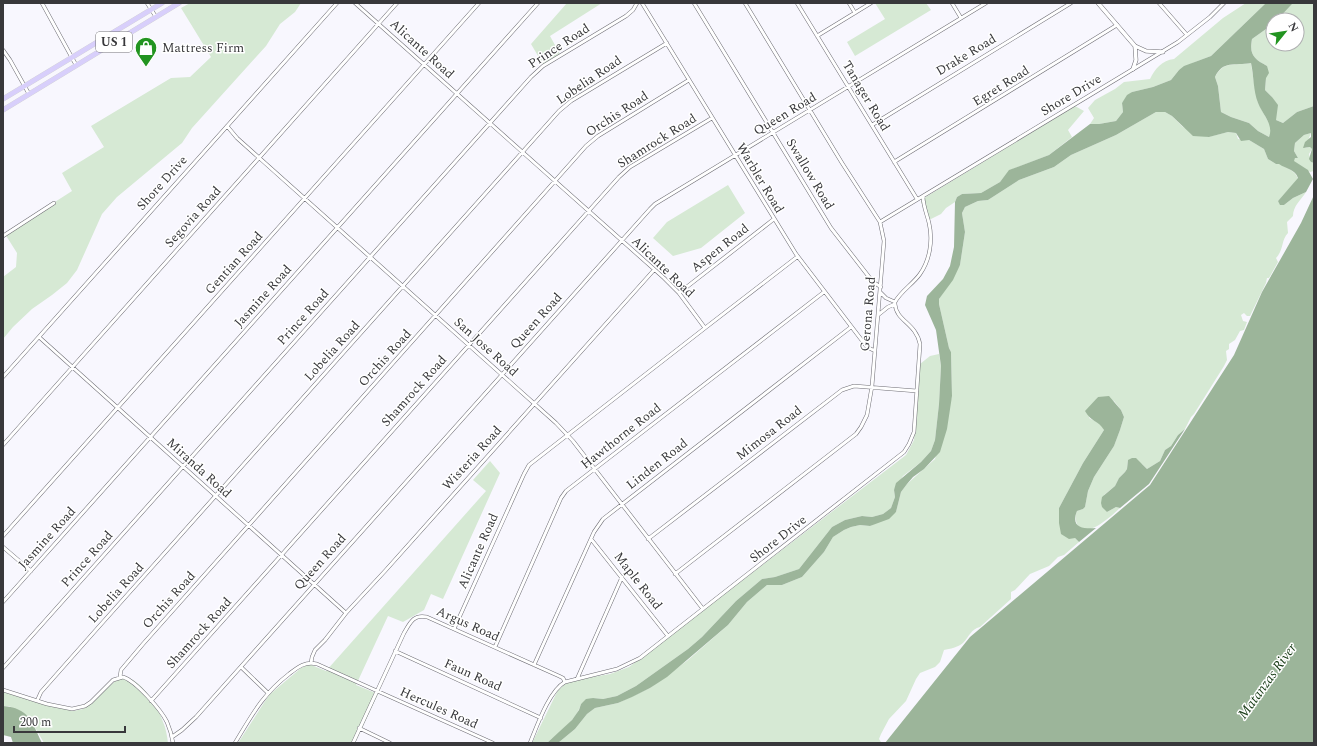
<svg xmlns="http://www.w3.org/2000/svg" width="1317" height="746" font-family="Spectral,serif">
	<rect width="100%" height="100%" fill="#f8f7fe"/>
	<!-- green -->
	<path fill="#d6e9d4" d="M190 3H301L295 12 280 24 266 46 192 128 182 143 117 197 102 214 77 270 67 283 52 295 32 309 13 327 3 339V277L16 267 17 253 5 234 72 191 62 173 104 147 91 126 171 78 190 77 211 57 181 8Z
		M567 3H602L550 36 561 56 544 66 531 44Z
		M875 3H926L931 10 855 56 847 42 885 19Z
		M1246 3H1266L1211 56 1195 62 1179 70 1171 80 1153 87 1132 92 1122 103 1123 112 1116 121 1099 124H1090L1094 118 1088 108 1095 100 1115 89 1124 82 1150 79C1155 69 1162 60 1174 59L1223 18Z
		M1293 3H1314V106L1297 112 1283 123 1276 120V115L1272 97 1265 90 1267 66C1254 59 1249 55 1252 39L1273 24V44H1297V20H1277Z
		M1251 63 1254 83 1258 103 1271 127V132L1269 137 1258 131 1249 123 1231 117 1221 112 1218 86 1215 77C1224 60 1234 66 1251 63Z
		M1075 106 1084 111 1068 130 1072 137 1049 155 1010 170 1000 182 981 193 962 194 957 197 955 202 946 208 941 214 929 220 921 202 924 198Z
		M1156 112H1165L1172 116 1183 127 1208 137 1228 132 1236 133 1238 139 1249 140 1264 149 1268 159 1276 164 1279 163C1286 169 1295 169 1298 179L1278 201 1284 205 1293 198 1306 192C1301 200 1293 206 1293 216L1287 222 1288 233C1281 240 1284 250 1276 258L1278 262 1269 278H1267L1266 283 1250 316H1247L1244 313 1241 315 1243 321 1247 322 1244 330 1240 331 1235 340 1229 344V349L1226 351 1227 360 1224 366 1194 414 1191 417 1185 429 1178 435 1171 446 1165 450 1160 461 1147 469 1142 464 1128 460 1127 469 1125 472 1119 478 1115 486 1104 495 1107 512 1116 507 1120 508C1112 515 1086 541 1077 524 1075 519 1075 515 1077 511L1083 509 1085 507 1088 491 1094 477 1114 446 1120 430 1124 417 1121 410 1114 401 1098 397 1093 404 1089 418 1101 424 1104 430 1083 463 1059 508 1075 538 1079 542 1064 555 1058 557 1049 566 1030 574 1015 590 1011 592V599L980 627C971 629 969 637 963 643 958 647 950 649 944 650L940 662 935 667 920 673 916 679 906 701 889 719 881 734 879 739 881 742 880 743H558L575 729 587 714 595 708 618 703 650 688 688 660 728 625 747 602 767 585H782L802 577 824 552 833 537 844 530 851 527 860 525 870 526 896 512 901 492 907 484 935 459 952 396 951 352 949 348 939 304V299L960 265 965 232 962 213 965 207 978 201 988 200 1019 180 1054 167 1071 155 1116 135Z
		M1311 133 1305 148 1310 147 1312 149 1309 154 1311 162 1314 163V171L1310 172 1293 161 1295 158H1298L1294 151 1295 143 1304 135Z
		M728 185 745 213 701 248 673 256 653 238 667 222Z
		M939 354 941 366 939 404 935 440 931 451 921 462 903 476 894 490 895 497 891 508 883 514 872 517 862 516 845 520 832 527 799 569 775 577 762 579 736 601 702 637 688 649 636 686 617 696 603 699 593 698 581 704C576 721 559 732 547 743H532L558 690 569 681 610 674 629 667 906 455 914 440 920 364 930 356Z
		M490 461 500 473 443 599 431 594 424 610 403 622 388 616 356 685 378 694 355 743H238L269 695 301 668 309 664 326 671 486 491 473 480Z
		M120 677C123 677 126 677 129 678 143 683 159 708 163 722 166 728 167 736 168 743H44L29 717 9 706H3V691L73 711 83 709Z"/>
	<!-- water -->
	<path fill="#9cb59a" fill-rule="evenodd" d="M1266 3H1293L1277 20H1273V24L1252 39C1249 55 1254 59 1267 66L1269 73 1266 78 1265 90 1272 97 1278 105 1276 120 1283 123 1297 112 1314 106V163L1311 162 1309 159 1312 149 1310 147 1303 148 1305 142 1311 137V133L1304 135 1295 143 1294 151 1298 158H1295L1294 161 1308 170 1313 179 1306 192 1293 198 1284 205H1280L1278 201 1298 178C1295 169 1286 169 1279 164H1276L1268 159 1264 149 1249 140 1241 141 1236 133 1228 132 1209 137 1193 136 1172 116 1165 112H1156L1116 135 1071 155 1054 167 1019 180 988 200 978 201 965 207 962 213 965 232 960 265 953 280 939 299V304L949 348 951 352 952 396 947 429 940 452 924 469 913 477 907 484 901 492 896 512 889 519 870 526 860 525 851 527 844 530 833 537 824 552 802 577 782 585H767L747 602 728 625 667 677 650 688 632 697 618 703 595 708 587 714 575 729 558 743H547L572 720 579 710 581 704 586 699 593 698 603 699 617 696 636 686 688 649 702 637 736 601 762 579 775 577 799 569 832 527 845 520 862 516 872 517 883 514 891 508 895 497 894 490 896 483 921 462 931 451 935 440 939 404 941 366 936 330 925 305 927 296 943 279 950 266 954 247 955 202 957 197 962 194 981 193 1000 182 1009 170 1049 155 1090 124H1099L1116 121 1123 112 1122 103 1127 95 1132 92 1153 87 1171 80 1179 70 1184 66 1211 56ZM1251 63C1254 76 1253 90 1258 103 1263 115 1274 125 1269 137L1258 131 1249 123 1231 117 1221 112 1218 86 1215 77C1223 60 1234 66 1251 63Z
		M1314 195V743H885L970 637 1150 485 1234 355 1262 292 1301 223Z
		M1109 396 1121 410 1124 417 1120 430 1114 446 1094 477 1088 491 1085 507 1083 509 1077 511C1070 528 1084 529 1096 528L1079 542 1075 538 1069 539 1061 534 1059 523V508L1083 463 1104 430C1098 420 1091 422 1085 411L1098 397Z
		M1185 429 1149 484 1120 508 1116 507 1107 512 1102 507 1101 503 1102 497 1115 486 1119 478 1125 472 1127 469 1128 460 1132 458H1136L1147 469 1160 461 1165 450 1171 446 1178 435Z
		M3 706C29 708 32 722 42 743H13L11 737 3 735Z"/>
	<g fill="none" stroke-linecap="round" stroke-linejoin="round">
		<!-- minor casing -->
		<g stroke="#6e6d74" stroke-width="4">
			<path id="minor" d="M42 3 76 65
				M147 3 156 17
				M355 3 664 278 679 293 705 328 529 465 524 474 454 629
				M642 3 796 254 867 347 875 351
				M694 3 831 228 873 282 881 287
				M797 3 917 199
				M849 3 855 13
				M952 3 961 18
				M1159 3 1187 35
				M817 36 871 3
				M3 50 10 60 29 94
				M872 125 1071 3
				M227 126 237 138 556 423 573 441 703 609
				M894 162 1117 25
				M880 222 1178 42 1210 17 1224 3
				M3 236 54 203
				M880 292 886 298 895 302C901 291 913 284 920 274 930 260 933 240 929 223 927 214 923 206 923 196
				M679 293 774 219
				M705 328 797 257
				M39 337 346 613
				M3 377 337 3
				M3 445 397 3
				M3 536 479 3
				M591 539 668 636
				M648 539 842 390 854 386 917 391
				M3 547 31 571
				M675 574 856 434 861 427 867 415 872 386 884 241 880 222 842 163 745 3
				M3 602 538 3
				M495 647 561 498 566 491 824 292
				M395 651 541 718
				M311 663 312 657 315 650 325 640 346 613 385 571 654 270
				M534 665 594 532 603 519 851 327
				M241 667 268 693
				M3 668 531 77 543 66 626 16 633 10 637 3
				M120 677 121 670 143 644 586 146 598 136 689 80
				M577 679 622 577
				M3 690 47 704 72 709 85 706 91 702 113 680 123 677C136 681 161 710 167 722 170 729 172 736 173 743
				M37 701 41 692 95 631 559 111 571 101 667 43
				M151 701 619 177 630 167 712 118
				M359 728 390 743
				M172 737 182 730 196 717 650 209 655 204 986 3
				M235 743C252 715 262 695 289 674 298 667 305 661 317 664L493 743
				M353 743 404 633C410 623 413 614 427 617L559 676 563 678 565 682
				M530 743C537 726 549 691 565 682L617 669 640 658 904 452 909 444 914 432 920 344C916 323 896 321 895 304L888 307 878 315"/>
		</g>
		<!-- tertiary casing -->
		<g stroke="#6e6d74" stroke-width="4.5">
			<path id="tertiary" d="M1098 3 1135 46 1146 51 1163 52
				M1133 69 1136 60 1135 46"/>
		</g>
		<!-- primary casing -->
		<g stroke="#d3d3d4" stroke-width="5.5">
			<path id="primary" d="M3 99 162 3
				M3 110 179 3"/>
		</g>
		<!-- minor -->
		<use href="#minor" stroke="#fff" stroke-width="3"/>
		<!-- tertiary -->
		<use href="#tertiary" stroke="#fff" stroke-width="3.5"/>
		<!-- primary -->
		<use href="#primary" stroke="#d8cffb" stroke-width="4.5"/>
	</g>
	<!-- icons -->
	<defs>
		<g id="shop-pin" transform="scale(1.15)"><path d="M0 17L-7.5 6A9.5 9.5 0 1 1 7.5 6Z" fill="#229420" stroke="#fff"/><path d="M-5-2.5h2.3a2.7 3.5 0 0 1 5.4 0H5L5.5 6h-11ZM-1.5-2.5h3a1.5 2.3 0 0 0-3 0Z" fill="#fff"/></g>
	</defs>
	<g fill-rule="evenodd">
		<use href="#shop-pin" x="146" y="48"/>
	</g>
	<g text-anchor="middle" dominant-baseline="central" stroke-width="3" stroke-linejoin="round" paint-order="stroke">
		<!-- shield labels -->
		<rect fill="#fff" stroke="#747476" stroke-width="1" x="96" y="32" width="36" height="20" rx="3"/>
		<g font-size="12" font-weight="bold" fill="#38383b">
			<text x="114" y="42">US 1</text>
		</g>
		<!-- street labels -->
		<g font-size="13" fill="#38383b" stroke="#fff">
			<text transform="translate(559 46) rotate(-33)">Prince Road</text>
			<text transform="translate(422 49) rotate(42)">Alicante Road</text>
			<text transform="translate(966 55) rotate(-31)">Drake Road</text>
			<text transform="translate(589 80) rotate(-34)">Lobelia Road</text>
			<text transform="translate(1001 86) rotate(-32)">Egret Road</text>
			<text transform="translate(1071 95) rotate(-31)">Shore Drive</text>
			<text transform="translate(866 96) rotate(59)">Tanager Road</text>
			<text transform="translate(617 114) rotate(-33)">Orchis Road</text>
			<text transform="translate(785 114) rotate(-31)">Queen Road</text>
			<text transform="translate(657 141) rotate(-32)">Shamrock Road</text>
			<text transform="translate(810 174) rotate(59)">Swallow Road</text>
			<text transform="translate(760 178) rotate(59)">Warbler Road</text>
			<text transform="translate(162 183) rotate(-48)">Shore Drive</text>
			<text transform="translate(193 217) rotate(-48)">Segovia Road</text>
			<text transform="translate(720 248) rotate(-38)">Aspen Road</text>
			<text transform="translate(234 263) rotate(-48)">Gentian Road</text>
			<text transform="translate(663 267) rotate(44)">Alicante Road</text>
			<text transform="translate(263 296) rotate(-48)">Jasmine Road</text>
			<text transform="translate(868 314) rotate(-85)">Gerona Road</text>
			<text transform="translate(303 317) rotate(-48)">Prince Road</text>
			<text transform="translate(536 321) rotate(-48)">Queen Road</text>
			<text transform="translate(486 347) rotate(42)">San Jose Road</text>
			<text transform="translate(332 351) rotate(-48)">Lobelia Road</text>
			<text transform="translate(385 358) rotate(-48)">Orchis Road</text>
			<text transform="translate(414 391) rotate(-48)">Shamrock Road</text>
			<text transform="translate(769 433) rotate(-38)">Mimosa Road</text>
			<text transform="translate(621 436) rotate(-38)">Hawthorne Road</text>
			<text transform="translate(472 458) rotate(-48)">Wisteria Road</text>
			<text transform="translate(657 464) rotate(-38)">Linden Road</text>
			<text transform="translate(199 468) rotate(42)">Miranda Road</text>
			<text transform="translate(47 538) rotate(-48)">Jasmine Road</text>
			<text transform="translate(778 539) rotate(-38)">Shore Drive</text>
			<text transform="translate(478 551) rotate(-66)">Alicante Road</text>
			<text transform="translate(87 559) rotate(-48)">Prince Road</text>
			<text transform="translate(320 562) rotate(-48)">Queen Road</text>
			<text transform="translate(638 581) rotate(52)">Maple Road</text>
			<text transform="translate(116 593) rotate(-48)">Lobelia Road</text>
			<text transform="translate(169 600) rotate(-48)">Orchis Road</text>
			<text transform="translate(468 624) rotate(24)">Argus Road</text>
			<text transform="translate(199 633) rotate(-48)">Shamrock Road</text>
			<text transform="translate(473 675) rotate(24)">Faun Road</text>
			<text transform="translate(439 708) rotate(24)">Hercules Road</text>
		</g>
		<!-- poi labels -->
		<g font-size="13" fill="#38383b" stroke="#fff" text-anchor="start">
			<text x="162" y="48">Mattress Firm</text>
		</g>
		<!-- water labels -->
		<g font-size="14" font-style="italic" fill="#163a14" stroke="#fff">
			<text transform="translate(1267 681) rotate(-54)">Matanzas River</text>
		</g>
	</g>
	<!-- border -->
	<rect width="1317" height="746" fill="none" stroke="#38383b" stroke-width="8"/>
	<!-- north arrow -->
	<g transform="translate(1285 32) rotate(60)"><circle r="19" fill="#ffffff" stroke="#afafb1"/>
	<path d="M0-3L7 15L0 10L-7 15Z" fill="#229420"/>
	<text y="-6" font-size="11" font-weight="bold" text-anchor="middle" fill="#38383b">N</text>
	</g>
	<!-- scale -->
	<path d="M14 726v6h111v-6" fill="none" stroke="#38383b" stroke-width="2"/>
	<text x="20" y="726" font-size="12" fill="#38383b" stroke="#ffffff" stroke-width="3" paint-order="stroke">200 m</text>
</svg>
